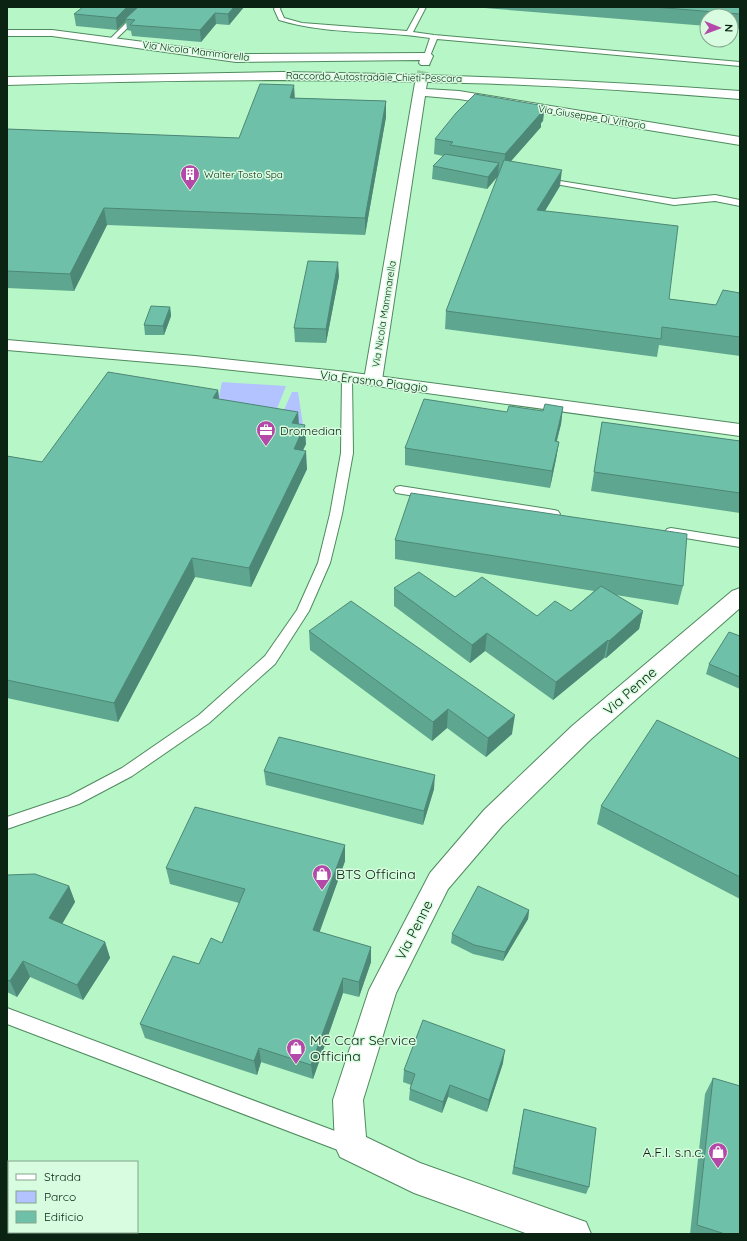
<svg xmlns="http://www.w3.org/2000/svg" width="747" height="1241" font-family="Quicksand,sans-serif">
	<rect width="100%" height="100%" fill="#b7f6c6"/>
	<!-- green -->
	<path fill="#b2c3ff" d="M222 382 286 386 274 416 217 405Z
		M292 392H298L303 425 280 419Z"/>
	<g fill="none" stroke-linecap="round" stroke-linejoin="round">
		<!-- minor-tunnel -->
		<path stroke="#94cca2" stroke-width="12" stroke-dasharray="12 6" stroke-linecap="butt" d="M421 83 425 63"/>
		<!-- service casing -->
		<g stroke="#4f8a5f" stroke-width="2">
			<path id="service" d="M142 7H149L113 42H109V40Z
				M275 7H281L280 9 284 18 302 23 407 31 420 7H426L413 32 434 35 740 62V66L437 39 430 56 427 58 424 56 430 38C380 30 327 35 279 20L274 9Z
				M541 178 674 199 715 195 740 200V206L715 201 674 205 544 182H541L540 180Z
				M347 374 352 377 353 453 342 514 330 563 309 611 275 664 209 723 132 776 79 804 7 829V817L69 796 122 768 199 715 265 656 297 610 318 563 330 514 341 453 342 377Z
				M400 486 554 510 558 511 560 514 558 517 554 518 396 493 394 490 396 487Z
				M671 528 740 539V547L667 535 665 532 667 529Z
				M7 1008 351 1137 358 1139 360 1146 358 1153 351 1155 7 1024Z"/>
		</g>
		<!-- minor casing -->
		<g stroke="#4f8a5f" stroke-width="2">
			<path id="minor" d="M7 30H52L236 54 427 53 431 54 433 56 429 65H421L419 63 420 60 236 62 52 36H7Z
				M421 79 425 80 427 83 426 89 459 91 740 137V145L459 99 425 96 382 380 379 384 373 385 367 384 364 380 415 83 417 80Z
				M740 588V608L590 740 502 826 448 889 396 993 363 1100 366 1137 420 1163 586 1222 591 1234H528L414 1193 340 1157 335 1146 333 1100 369 990 430 873 484 810 572 726 732 591Z"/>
		</g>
		<!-- tertiary casing -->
		<g stroke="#4f8a5f" stroke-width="2">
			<path id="tertiary" d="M7 340 195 356 347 372 740 424V436L347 382 195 366 7 350Z"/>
		</g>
		<!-- motorway casing -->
		<g stroke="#4f8a5f" stroke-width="2">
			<path id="motorway" d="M282 72C435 74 587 80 740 91V99C648 92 556 85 464 83 312 78 159 80 7 85V77Z"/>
		</g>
		<!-- service -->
		<use href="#service" fill="#fff" fill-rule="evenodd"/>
		<!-- minor -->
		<use href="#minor" fill="#fff" fill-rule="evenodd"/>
		<!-- tertiary -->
		<use href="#tertiary" fill="#fff" fill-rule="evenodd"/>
		<!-- motorway -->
		<use href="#motorway" fill="#fff" fill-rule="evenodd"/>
	</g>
	<!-- wall -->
	<path fill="#5fa690" d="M244 7 229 25 216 24 201 42 132 36 131 31 127 30 126 21 117 30 76 26 74 14Z
		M472 7H740V29L731 28V16H707V26Z
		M295 98 386 101V117L365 235 107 225 74 291 7 288V129L239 138Z
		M543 121 541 123V127L511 161 560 186 545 211 669 299 716 305 740 293V356L659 345 657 357 445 329 446 311 498 176 487 189 432 179 433 166 443 156 434 154 435 139Z
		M339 276 326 343 295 342 294 328Z
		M170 307 171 316 164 335H145L144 325Z
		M218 390 219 399 298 412 299 424 306 444 303 450 307 469 251 587 195 577 118 722 7 698V456L42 462Z
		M563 407 561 424 557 441 559 442 556 459 550 488 405 465V448L507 412 543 411Z
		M602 422 740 441V513L591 491Z
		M395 540 683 586 678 605 616 595 643 611 639 629 606 658H604L553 700 485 651 470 663 394 606V588L455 597 537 616 571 611 594 591 395 559Z
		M309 631 512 734 486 757 447 728 432 741 310 650Z
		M740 636V689L706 674 709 664Z
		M740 759V899L597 824 601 806Z
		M264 771 434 789 423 825 266 785Z
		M345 845V861L319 932 371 947V962L359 997 343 993 313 1079 261 1062 257 1075 145 1038 140 1024 199 964 222 943 239 903 170 884 166 868Z
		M7 875 69 886 75 902 62 924 105 942 110 958 83 1000 30 977 17 997 7 992Z
		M529 910 528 919 503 961 473 954 451 943 452 934Z
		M503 1063 487 1112 448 1097 442 1113 409 1100 410 1089 411 1085 403 1082 404 1070Z
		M713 1078 740 1234H690L705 1094Z
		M524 1109 589 1187 586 1194 512 1174Z"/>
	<!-- shaded-wall -->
	<path fill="#4d8776" d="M127 7H140L125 19 126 21 117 30 116 18Z
		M234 7H244L229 25 228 14Z
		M215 13 216 24 201 42 200 30Z
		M294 85 295 100 290 98Z
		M386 101V117L365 235V218Z
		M545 106 543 121 541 123V127L504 169 505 154Z
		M499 163 498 176 487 189 488 177Z
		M562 170 560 186 535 227 537 210Z
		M104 208 107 225 74 291 70 274Z
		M338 262 339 276 326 343V329Z
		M170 307 171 316 164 335 163 326Z
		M218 390 220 408 213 398Z
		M563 407 561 424 552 458 555 441Z
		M298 412 299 431 292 423Z
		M305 425 306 444 295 467 294 449Z
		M559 442 556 459 550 488 552 471Z
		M306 451 307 469 251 587 249 568Z
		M192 558 195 577 118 722 114 703Z
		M643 611 639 629 606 658 609 641Z
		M487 633 485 651 470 663 472 645Z
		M608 640 604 658 553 700 556 682Z
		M448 709 447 728 432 741 433 722Z
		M515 715 512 734 486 757 488 738Z
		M435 775 434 789 423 825 424 811Z
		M345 845V861L315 945 313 930Z
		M69 886 75 902 56 934 49 918Z
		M529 910 528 919 503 961 505 952Z
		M105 942 110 958 83 1000 77 985Z
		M371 947V962L359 997V982Z
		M23 961 30 977 17 997 10 981Z
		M343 978V993L313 1079 311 1065Z
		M259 1048 261 1062 257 1075 254 1061Z
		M505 1050 503 1063 487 1112 489 1100Z
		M450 1085 448 1097 442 1113 443 1102Z"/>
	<!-- building -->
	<path fill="#6ec1a8" stroke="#4d8776" d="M83 7H127L116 18 74 14Z
		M138 7H234L228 14 215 13 200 30 130 25 135 20 125 19Z
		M654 7H740V14Z
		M260 84 294 85 290 98 386 101 365 218 104 208 70 274 7 271V129L239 138Z
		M475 94 545 106 540 112H542L505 154 450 145 453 142 435 139 456 113Z
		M445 154 499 163 488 177 433 166Z
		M504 160 562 170 537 210 678 226 669 299 716 305 723 290 740 293V337L662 327 661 339 446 311Z
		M308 261 338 262 326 329 294 328Z
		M151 306 170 307 163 326 144 325Z
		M108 372 218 390 213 398 298 412 292 423 305 425 294 449 306 451 249 568 192 558 114 703 7 680V456L42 462Z
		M424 399 507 412 509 406 543 411 545 404 563 407 555 441 559 442 552 471 405 448Z
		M602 422 740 441V493L594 472Z
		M411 493 687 534 683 586 395 540Z
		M419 572 455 597 482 577 537 616 555 601 571 611 601 586 643 611 609 641 608 640 556 682 487 633 472 645 394 588Z
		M351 601 515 715 488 738 448 709 433 722 309 631Z
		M729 632 740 636V677L709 664Z
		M657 720 740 759V877L601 806Z
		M279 737 435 775 424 811 264 771Z
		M195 807 345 845 313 930 371 947 359 982 343 978 311 1065 259 1048 254 1061 140 1024 173 956 199 964 211 938 222 943 245 889 166 868Z
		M35 874 69 886 49 918 105 942 77 985 23 961 10 981 7 980V875Z
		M478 886 529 910 505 952 474 945 452 934Z
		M423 1020 505 1050 489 1100 450 1085 443 1102 410 1089 415 1074 404 1070Z
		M713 1078 740 1086V1234H725L697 1225Z
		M524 1109 596 1128 589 1187 514 1167Z"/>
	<!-- icons -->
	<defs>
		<g id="building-pin" transform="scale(1)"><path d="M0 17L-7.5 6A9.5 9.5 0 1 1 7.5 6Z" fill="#b449a9" stroke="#d7fcdf"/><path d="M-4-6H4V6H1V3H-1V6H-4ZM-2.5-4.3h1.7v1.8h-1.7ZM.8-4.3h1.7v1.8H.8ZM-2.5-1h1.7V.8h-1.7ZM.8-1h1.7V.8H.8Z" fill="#fff"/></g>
		<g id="office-pin" transform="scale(1)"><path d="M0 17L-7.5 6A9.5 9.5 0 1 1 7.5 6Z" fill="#b449a9" stroke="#d7fcdf"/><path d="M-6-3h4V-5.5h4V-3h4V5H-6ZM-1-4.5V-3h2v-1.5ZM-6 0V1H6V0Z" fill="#fff"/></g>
		<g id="shop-pin" transform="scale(1)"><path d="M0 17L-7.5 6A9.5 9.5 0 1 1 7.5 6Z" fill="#b449a9" stroke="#d7fcdf"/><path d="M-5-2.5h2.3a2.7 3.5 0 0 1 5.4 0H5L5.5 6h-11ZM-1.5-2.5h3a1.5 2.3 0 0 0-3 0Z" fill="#fff"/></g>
	</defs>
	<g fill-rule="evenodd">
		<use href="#building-pin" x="190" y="174"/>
		<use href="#office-pin" x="266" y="430"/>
		<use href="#shop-pin" x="322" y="874"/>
		<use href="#shop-pin" x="296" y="1048"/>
		<use href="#shop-pin" x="718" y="1152"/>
	</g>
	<g text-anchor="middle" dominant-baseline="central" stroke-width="3" stroke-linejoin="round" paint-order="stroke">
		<!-- far-street labels -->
		<g font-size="10" fill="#0a2312" stroke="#d7fcdf">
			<text transform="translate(196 51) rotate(7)">Via Nicola Mammarella</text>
			<text transform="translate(374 77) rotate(1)">Raccordo Autostradale Chieti-Pescara</text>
			<text transform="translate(592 117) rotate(9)">Via Giuseppe Di Vittorio</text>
			<text transform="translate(384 314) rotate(-81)">Via Nicola Mammarella</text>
		</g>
		<!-- far-poi labels -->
		<g font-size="10" fill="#0a2312" stroke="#d7fcdf" text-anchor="start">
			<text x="204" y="174">Walter Tosto Spa</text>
		</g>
		<!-- street labels -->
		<g font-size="12" fill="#0a2312" stroke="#d7fcdf">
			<text transform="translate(374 381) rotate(7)">Via Erasmo Piaggio</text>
		</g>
		<!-- poi labels -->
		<g font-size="12" fill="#0a2312" stroke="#d7fcdf" text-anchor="start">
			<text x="280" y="430">Dromedian</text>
		</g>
		<!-- near-street labels -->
		<g font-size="14" fill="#0a2312" stroke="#d7fcdf">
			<text transform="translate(630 691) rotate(-41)">Via Penne</text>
			<text transform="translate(414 930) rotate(-63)">Via Penne</text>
		</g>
		<!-- near-poi labels -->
		<g font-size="14" fill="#0a2312" stroke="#d7fcdf" text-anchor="start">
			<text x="336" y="874">BTS Officina</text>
			<text x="310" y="1040">MC Ccar Service<tspan x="310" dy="16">Officina</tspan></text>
			<text x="704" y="1152" text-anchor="end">A.F.I. s.n.c.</text>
		</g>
	</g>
	<!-- border -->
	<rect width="747" height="1241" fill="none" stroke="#0a2312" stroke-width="16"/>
	<!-- legend -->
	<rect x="8" y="1161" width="130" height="72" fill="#d7fcdf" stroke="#85a58d"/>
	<rect x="16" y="1174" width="20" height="6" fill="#ffffff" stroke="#85a58d"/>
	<text x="44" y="1181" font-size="12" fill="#0a2312">Strada</text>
	<rect x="16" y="1191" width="20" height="12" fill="#b2c3ff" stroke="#85a58d"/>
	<text x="44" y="1201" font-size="12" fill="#0a2312">Parco</text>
	<rect x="16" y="1211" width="20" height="12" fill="#6ec1a8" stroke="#85a58d"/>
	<text x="44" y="1221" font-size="12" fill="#0a2312">Edificio</text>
	<!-- north arrow -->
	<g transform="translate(719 28) rotate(91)"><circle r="19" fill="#d7fcdf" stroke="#85a58d"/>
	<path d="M0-3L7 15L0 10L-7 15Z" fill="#b449a9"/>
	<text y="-6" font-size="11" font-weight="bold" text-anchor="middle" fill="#0a2312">N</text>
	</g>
</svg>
